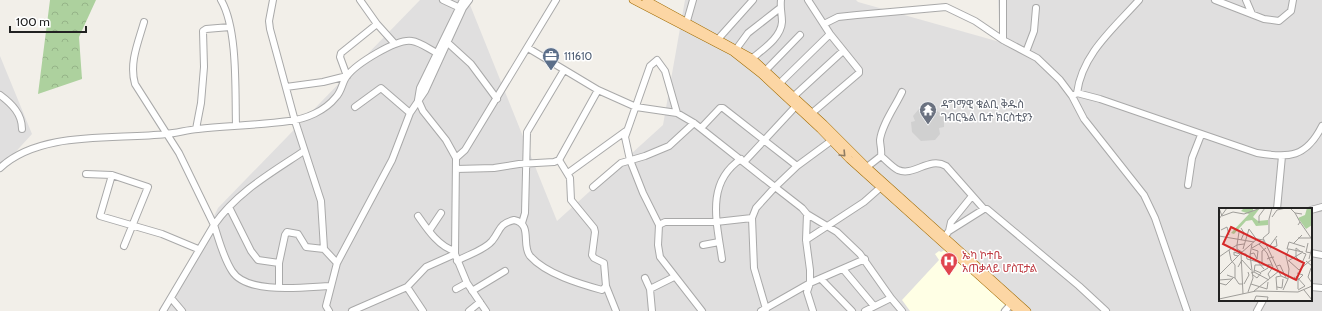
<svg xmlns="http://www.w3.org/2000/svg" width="1322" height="311" font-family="Cabin,'Noto Sans Ethiopic',sans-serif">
	<defs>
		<pattern id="forest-crowns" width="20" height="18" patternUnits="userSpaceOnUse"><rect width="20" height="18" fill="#add19e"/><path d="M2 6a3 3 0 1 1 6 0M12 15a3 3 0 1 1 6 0" fill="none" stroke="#95b388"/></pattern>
	</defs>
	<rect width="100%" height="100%" fill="#f2efe9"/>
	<!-- residential -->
	<path fill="#e0dfdf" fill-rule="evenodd" d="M420 0H468L557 221 663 125 685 0H856L858 2 1000 42 998 0H1322V311H158L198 249 218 208ZM1220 209H1311V300H1220Z
		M0 56 32 134 0 169Z"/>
	<!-- education -->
	<path fill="#ffffe5" d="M945 250 1006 304 1000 311H910L902 300 939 260 935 254 939 251 941 252Z"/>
	<!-- religious -->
	<path fill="#d0d0d0" d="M932 106 944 117V127L939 128 940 134 935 140 921 141 912 132 911 122 915 121 913 116 919 109Z"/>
	<!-- forest -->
	<path fill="url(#forest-crowns)" d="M50 0H96L79 37 82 79 38 94Z"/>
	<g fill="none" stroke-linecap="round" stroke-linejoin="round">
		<!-- minor casing -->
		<g stroke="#a9a9a9" stroke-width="8">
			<path id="minor" d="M221 0C238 29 235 91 236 126
				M273 0 269 21 270 29 295 121 321 201 324 249
				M360 0 377 24
				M443 0 458 7
				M463 0 420 88 418 100 423 111 446 140 456 158 455 254 467 283 486 311
				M808 0 830 34 859 70V73L812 113
				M1003 0V40L1037 58 1060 80 1072 96 1084 119 1144 195 1155 218 1187 311
				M1215 0 1264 19 1279 21 1291 11 1293 0
				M1246 0 1252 14
				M687 21 693 0
				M144 22C138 43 129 63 135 84L179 153 214 225 163 311
				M824 24 838 17 857 15 946 7 975 21 1003 40
				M719 38 753 0
				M448 43 471 64 497 99
				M528 48 598 90 636 107 677 113 694 123 775 187 756 208 752 218
				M737 48 748 33 780 8
				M1026 52 1034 31 1036 8
				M749 61C760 51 781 39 782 22 782 14 780 8 781 0
				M766 70 800 35
				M780 83 830 34
				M286 87 323 82 347 76 340 57 341 53 377 24 395 44
				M1077 93C1082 54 1114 28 1139 0
				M0 95C12 104 22 114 22 129
				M794 96 843 51
				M1072 96 1077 93 1100 99 1257 153C1289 158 1306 158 1322 126
				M355 107 381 88 410 113
				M677 113 665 71 657 60 650 66 625 137 630 160 643 193 659 225 658 245 660 257 702 311
				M702 127 720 108H723L797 166
				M196 129 201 103 204 67 203 31 206 29 230 27
				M831 141 797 166 775 187 802 208 807 214 837 232 860 254 891 298 865 311
				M304 151C271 173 237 192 214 225 219 240 223 257 232 271 247 295 305 287 330 286
				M881 156C886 160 892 167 898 170 914 177 929 156 946 166L984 209
				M456 158 465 150 556 0
				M559 160 598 90
				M745 161 796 106
				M867 167 881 156C882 150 880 145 880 140 882 124 895 107 902 92
				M0 168C40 130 115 140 166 134 177 133 187 130 198 129 229 126 259 125 289 121 306 119 325 111 336 97 342 91 342 82 347 76 356 64 397 38 412 41 420 42 429 49 437 53
				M456 169 494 168 519 164 554 162 559 160 570 178 571 200 594 228 595 232 592 255 594 258 604 263 606 286 602 290C580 284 546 274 530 256 521 245 533 224 514 220 498 224 501 230 492 241 485 250 467 255 457 261
				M568 173 626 131
				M86 174 112 175 148 187 124 246
				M112 175 100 216 162 234 198 249
				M1188 185 1192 158 1201 135
				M593 187 621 163 645 156 669 146 694 123
				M229 207 251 251 258 260 279 263V287
				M1277 209 1282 156
				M1311 210 1322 207
				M418 216C427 229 439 247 455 251
				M522 223 525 213 527 132 564 70
				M659 225 665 222H716L752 218 754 268 766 309
				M429 231 441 213
				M949 231 951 222 972 196
				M806 240 807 214
				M942 240 949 231 984 209H987L1079 286 1106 311
				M703 245 719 242
				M1311 253 1322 255
				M722 259C717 223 705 183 741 159
				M279 263 285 235 287 232 298 234 306 247 324 249 337 263
				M843 269 874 306
				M645 278 650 289 674 277
				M821 279 852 311
				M606 286 616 311
				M407 287 426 267 455 254
				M1311 287 1322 288
				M456 289 467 283
				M650 289 652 311
				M472 291 505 271
				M171 298 182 311
				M891 298 902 311
				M329 311 326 306 337 263 392 160 410 113 425 91 463 8 469 0
				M352 311 407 287 423 311
				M469 311 480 302
				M761 311 810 283 865 259
				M813 311 807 292 810 283V270L806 240 864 202 881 187
				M1005 311 1014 301
				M1257 311 1263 300"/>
		</g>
		<!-- major casing -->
		<g stroke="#a06b00" stroke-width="8">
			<path id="major" d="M633 0 733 52 761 74 820 129 849 159 1018 311
				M646 0 752 58 824 124 867 167 1027 311"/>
		</g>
		<!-- minor -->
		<use href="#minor" stroke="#fff" stroke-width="6"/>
		<!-- major -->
		<use href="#major" stroke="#fcd6a4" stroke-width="7"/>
	</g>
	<!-- one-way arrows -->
	<defs><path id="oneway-chevron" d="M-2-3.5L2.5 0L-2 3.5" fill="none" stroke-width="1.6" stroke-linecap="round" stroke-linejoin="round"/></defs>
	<use stroke="#8f7c63" href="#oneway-chevron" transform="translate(843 154) rotate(46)"/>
	<!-- icons -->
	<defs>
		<g id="office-pin" transform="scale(0.9)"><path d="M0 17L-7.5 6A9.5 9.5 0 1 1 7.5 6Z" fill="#5c6f8a" stroke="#fff"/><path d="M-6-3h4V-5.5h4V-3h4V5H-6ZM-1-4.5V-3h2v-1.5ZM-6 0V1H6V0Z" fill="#fff"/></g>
		<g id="temple-pin" transform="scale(0.9)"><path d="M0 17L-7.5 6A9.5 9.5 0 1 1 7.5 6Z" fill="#6b7280" stroke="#fff"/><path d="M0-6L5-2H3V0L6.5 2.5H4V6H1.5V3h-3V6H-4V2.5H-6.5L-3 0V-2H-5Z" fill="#fff"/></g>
		<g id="hospital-pin" transform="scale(0.9)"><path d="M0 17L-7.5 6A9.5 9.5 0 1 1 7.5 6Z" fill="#e0444e" stroke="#fff"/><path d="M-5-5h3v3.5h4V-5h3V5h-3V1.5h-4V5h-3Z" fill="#fff"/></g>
	</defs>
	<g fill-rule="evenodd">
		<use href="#office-pin" x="551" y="56"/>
		<use href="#temple-pin" x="928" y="110"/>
		<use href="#hospital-pin" x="949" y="261"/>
	</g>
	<g text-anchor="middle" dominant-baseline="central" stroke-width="3" stroke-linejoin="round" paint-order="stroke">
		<!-- service labels -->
		<g font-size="11" fill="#4e5e75" stroke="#fff" text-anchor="start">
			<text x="564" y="56">111610</text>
		</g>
		<!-- worship labels -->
		<g font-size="11" fill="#5b616d" stroke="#fff" text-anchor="start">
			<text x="941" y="104">ዳግማዊ ቁልቢ ቅዱስ<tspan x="941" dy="13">ገብርዔል ቤተ ክርስቲያን</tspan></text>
		</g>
		<!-- health labels -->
		<g font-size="11" fill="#be3a42" stroke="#fff" text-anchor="start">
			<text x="962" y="255">ኤካ ኮተቤ<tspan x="962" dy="13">አጠቃላይ ሆስፒታል</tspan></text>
		</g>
	</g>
	<!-- overview -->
	<g transform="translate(1219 208)">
		<rect width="93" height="93" fill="#f2efe9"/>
		<path d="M25 0H34V3L41 0 34 9 39 13 49 12V17L37 18 33 12 27 13 15 26 12 25 30 6 22 3ZM88 0H93V17L87 21 79 10 86 7Z" fill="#add19e"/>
		<path fill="none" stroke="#9f9d99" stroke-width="1" d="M0 0 3 8 14 4 25 6 42 0M53 0 50 11V25L44 30 62 68 69 71 64 82M71 0 76 5 83 6M76 5 81 14 79 17M53 9 58 2 67 0M0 11 8 0M81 14 92 30M40 15V8L46 0M22 20 25 25 22 32M2 22 8 19 10 27M0 28 35 34M79 30H92M89 35 87 44 93 45M40 36 48 45 50 50 48 51M74 36 83 27M50 39 58 28M33 40 45 33M51 40 58 38 57 31M24 41 30 21 38 32M70 41H68L70 34 86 39M23 44 18 41V37L25 36M82 44 77 40V49L83 55 87 46 84 45M22 46H27L28 51 39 54 45 61M31 46 35 45 38 51 39 43 33 41M19 48 15 47V44L21 46M0 49 10 42M90 51 93 39M70 53 80 62 93 51M87 53 93 58V67M43 56V43L47 40M58 58 61 57 67 70M19 59 23 52 32 62M92 60 89 69 93 75M35 64 50 72M42 64 49 60 50 56M32 65 35 64 36 57H53M78 65 84 67 79 72M0 67 22 45M8 67 16 70 20 76H24M34 67 38 70 42 65 35 62M77 68 86 78 79 82M75 69 79 72V81M16 70V57L12 52 10 42 18 37 20 24M51 70 49 66 54 59 50 50 55 49M69 71 70 61 67 48 70 41 84 44 69 53M0 72 13 71M0 75 7 77 14 70M25 76 30 67 29 64M32 76 48 81 49 74M58 79 63 80 64 71M58 82 57 69 62 68M85 82 93 92M35 83 60 63M29 84 34 70 31 47 33 36M24 86 22 45 38 31 45 32M0 91 37 83 79 84 93 78M35 93 37 88 49 89 48 93"/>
		<path fill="#d62828" fill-opacity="0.15" stroke="#d62828" stroke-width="2" d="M12 19 85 55 77 72 4 36Z"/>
		<rect width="93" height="93" fill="none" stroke="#222" stroke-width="2"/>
	</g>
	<!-- scale -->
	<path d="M10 26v6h76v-6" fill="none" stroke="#222222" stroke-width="2"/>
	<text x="16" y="26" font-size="12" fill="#222222" stroke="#ffffff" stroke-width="3" paint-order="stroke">100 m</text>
</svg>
